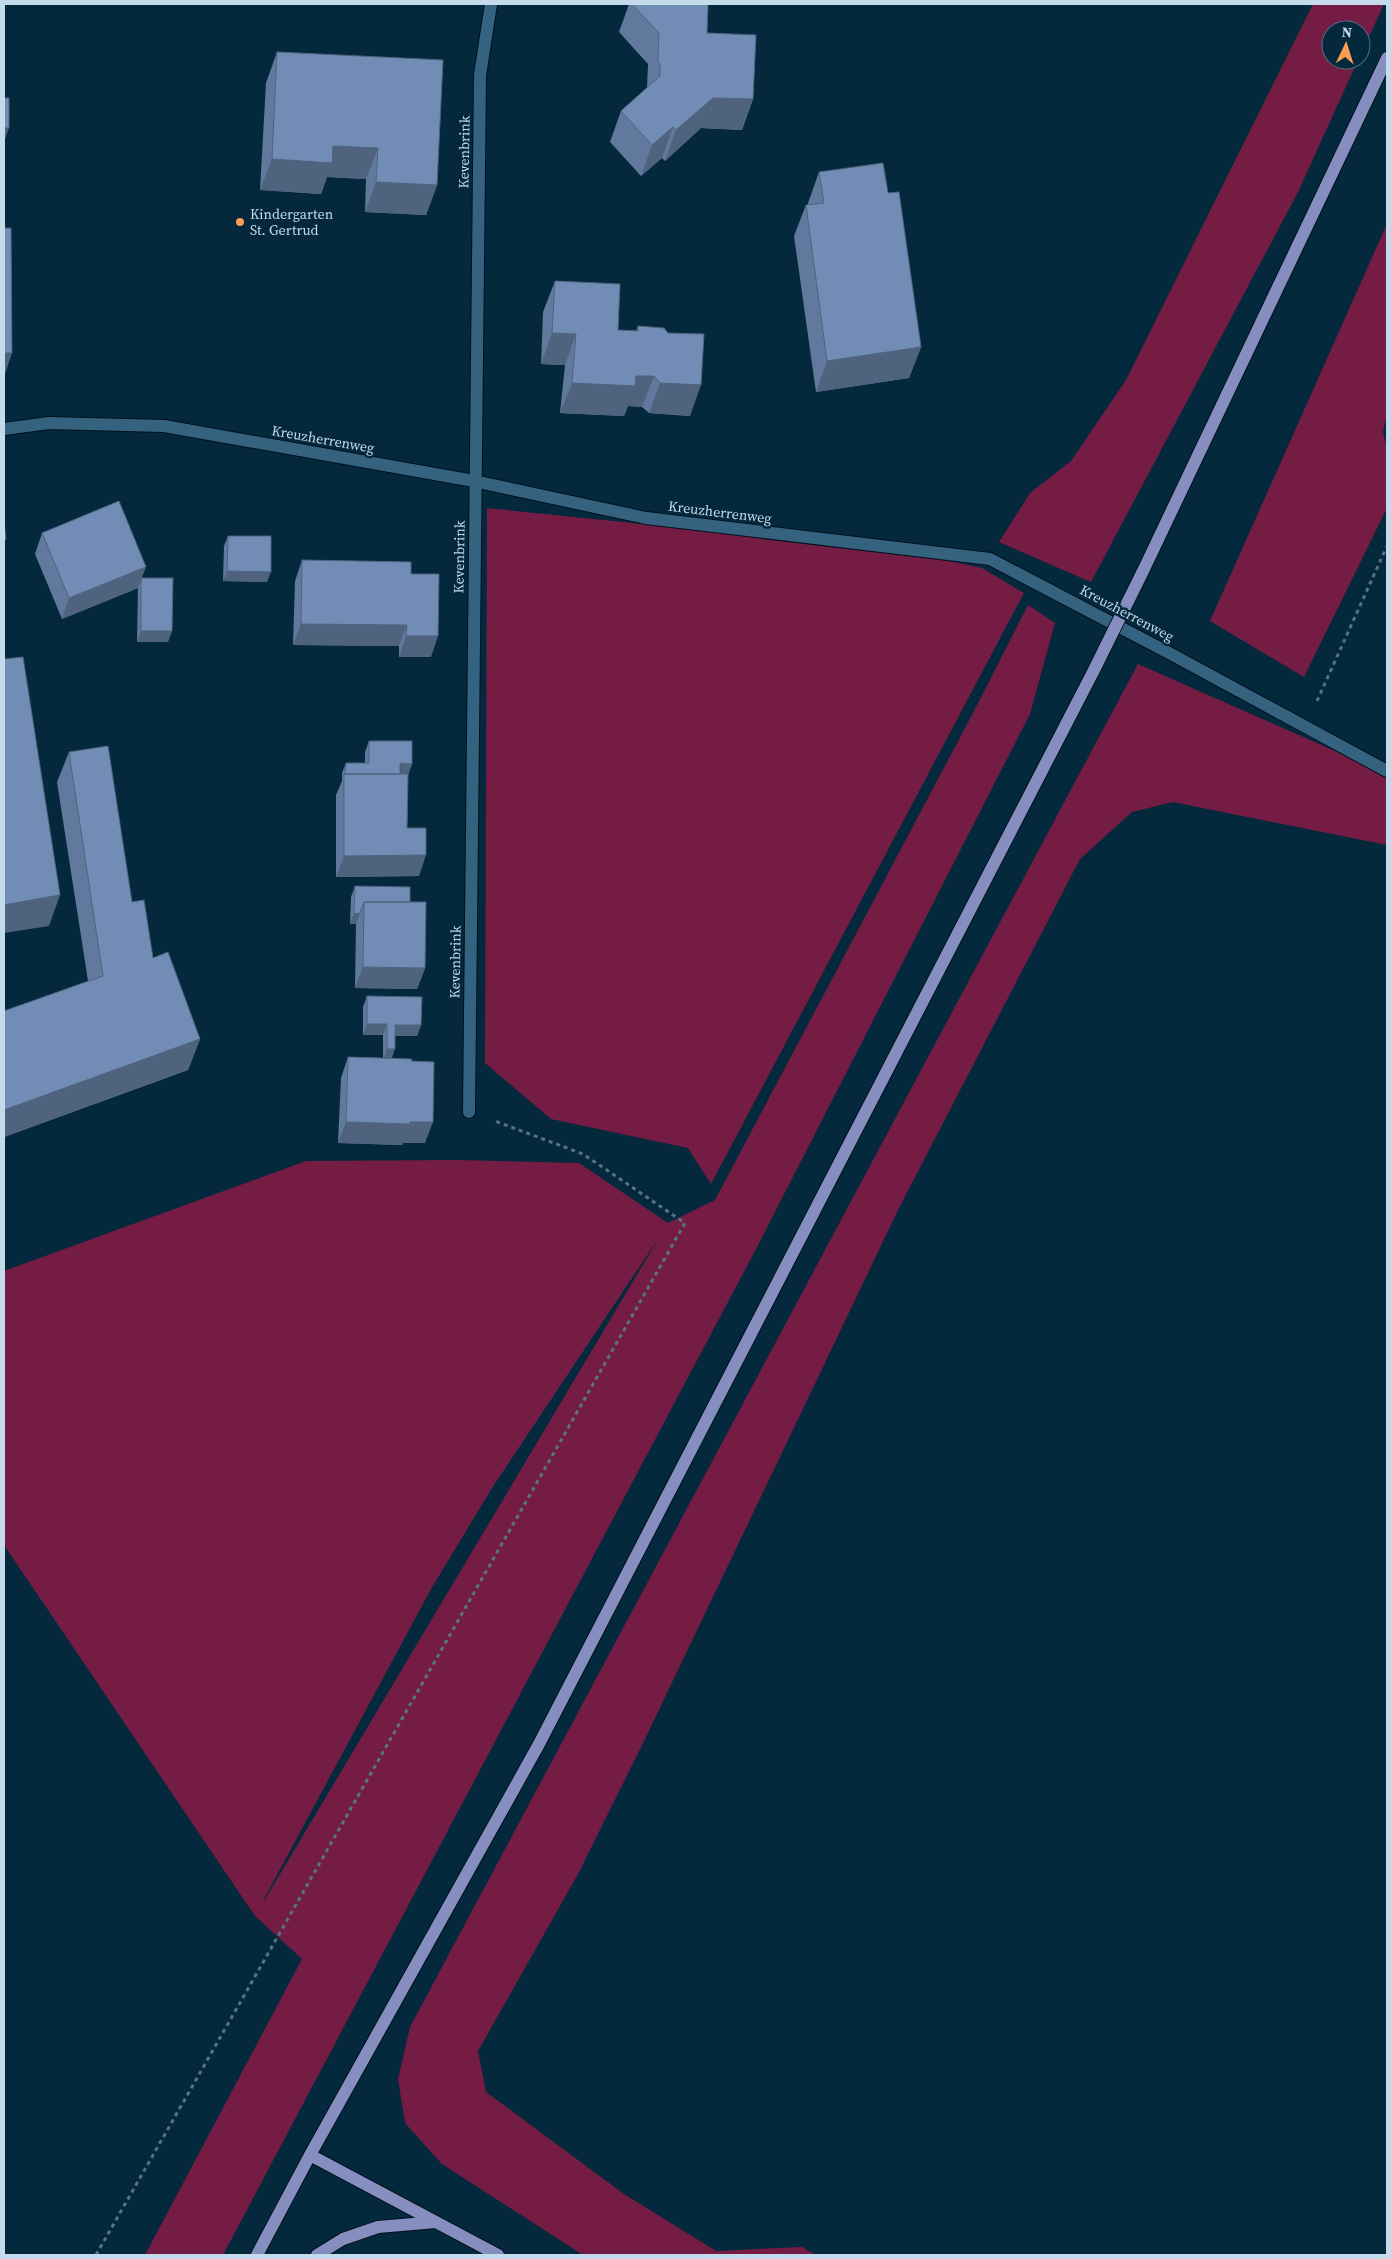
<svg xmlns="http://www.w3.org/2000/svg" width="1391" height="2259" font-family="'Source Serif 4',serif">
	<rect width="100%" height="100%" fill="#04293d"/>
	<!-- green -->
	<path fill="#751c45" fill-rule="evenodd" d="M1313 4H1384L1361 54V30H1331V60H1358L1298 192 1091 582 999 542 1030 493 1071 461 1126 380Z
		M1387 224V414L1383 432 1387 449V508L1304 677 1210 621Z
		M487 508 897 550 982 568 1024 593 711 1184 688 1148 551 1119 485 1063Z
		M1028 605 1055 623 1030 714 756 1249 223 2255H145L302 1959 255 1916 4 1545V1271L306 1161 456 1160 579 1163 668 1223 715 1200 973 713ZM660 1236 264 1901H263L431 1589 492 1488Z
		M1138 664 1387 774V845L1173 802 1132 812 1080 859 899 1208 645 1739 578 1874 478 2051 486 2092 624 2194 716 2251 802 2247 816 2255H583L442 2164 405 2123 398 2079 410 2027Z"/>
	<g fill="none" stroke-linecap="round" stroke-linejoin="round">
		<!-- minor casing -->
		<g stroke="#00111e" stroke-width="14">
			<path id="minor" d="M4 429 49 423 164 426 474 481 646 518 990 559 1171 654 1387 771
				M469 1112 480 75 491 4"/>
		</g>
		<!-- major casing -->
		<g stroke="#00111e" stroke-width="14">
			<path id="major" d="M1144 569 1387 58
				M310 2155 498 2255
				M257 2255 310 2155 539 1744 1093 672
				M317 2255 343 2239 378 2227 436 2222"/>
		</g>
		<!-- path -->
		<path stroke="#557487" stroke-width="3" stroke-dasharray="4 4" stroke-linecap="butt" d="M1317 701 1387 546
			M96 2255 685 1223 583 1154 495 1121"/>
		<!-- minor -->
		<use href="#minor" stroke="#35637f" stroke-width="12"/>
		<!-- major -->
		<use href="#major" stroke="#868ebf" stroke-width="12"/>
		<!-- major-bridge casing -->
		<g stroke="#00111e" stroke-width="14" stroke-linecap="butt">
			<path id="major-bridge" d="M1093 672 1144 569"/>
		</g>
		<!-- major-bridge -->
		<use href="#major-bridge" stroke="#868ebf" stroke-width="12"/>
	</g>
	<!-- wall -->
	<path fill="#61799c" d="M629 4H707V33L753 99 742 130 701 128 665 161 662 158 641 176 610 142 621 111 647 88 648 64 619 32Z
		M277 52 437 185 426 215 365 212 366 179 327 177 321 194 260 190 266 83Z
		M819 172 888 193 921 347 909 378 816 392 794 236 806 205H808V203Z
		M555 281 618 330 636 331 638 326 690 416 649 413 642 407 628 406 624 416 560 413 565 365 541 364 543 312Z
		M42 533 142 578 168 642H137L138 588 62 619 35 554Z
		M228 536 267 582 223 581 224 546Z
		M302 560 411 574 431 657H399V646L293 645 295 581Z
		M369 741 412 764 408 775 407 828 419 876 336 877V795L342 781V773L346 763H365V752Z
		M69 752 132 902 153 958 200 1039 188 1070 4 1137V1011L88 981 57 782Z
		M355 886 410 902 425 968 417 989 355 988 356 924H350L351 897Z
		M367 996 421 1025 417 1036H395L392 1058 411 1061 425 1143H403L402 1145 338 1143 341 1078 348 1057 383 1058V1035H363V1007Z"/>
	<!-- shaded-wall -->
	<path fill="#4f637f" d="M713 98 753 99 742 130 701 128 665 161 676 130Z
		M673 127 662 158 641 176 652 145Z
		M4 128H9L5 139H4Z
		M333 146 378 148 366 179 327 177 321 194 260 190 272 159Z
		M376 182 437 185 426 215 365 212Z
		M552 333 576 334 565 365 541 364Z
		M921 347 909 378 816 392 827 361Z
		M4 353H12L4 377Z
		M636 376H654L642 407 628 406 624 416 560 413 572 383Z
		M660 383 701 385 690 416 649 413Z
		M146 567 138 588 62 619 69 598Z
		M227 571 271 572 267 582 223 581Z
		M301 624 407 625 399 646 293 645Z
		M141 631H172L168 642H137Z
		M406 636H438L431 657H399Z
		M400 763 412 764 408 775 396 774Z
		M426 855 419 876 336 877 344 856Z
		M60 895 49 926 4 933V905Z
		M360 913 356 924H350L354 914Z
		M363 967 425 968 417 989 355 988Z
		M367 1024H387L383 1035H363Z
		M395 1025H421L417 1036H391Z
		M200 1039 188 1070 4 1137V1110Z
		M387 1049H395L391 1060H383Z
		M346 1122H433L425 1143H403L402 1145 338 1143Z"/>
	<!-- building -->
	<path fill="#718db5" stroke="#4f637f" d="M632 4H707L708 5 707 33 756 35 753 99 713 98 676 130 673 127 652 145 621 111 660 76V64L658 61 659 33Z
		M277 52 443 60 437 185 376 182 378 148 333 146 332 163 272 159Z
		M4 98H9V128H4Z
		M883 163 888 193 899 192 921 347 827 361 806 205 824 203 819 172Z
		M4 228H11L12 353H4Z
		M555 281 620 284 618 330 638 331V326L664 328 668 333 704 334 701 385 660 383 654 376H636L635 386 572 383 576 334 552 333Z
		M119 501 146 567 69 598 42 533Z
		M4 523 6 539H4Z
		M228 536H271V572L227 571Z
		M302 560 411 562V574H439L438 636H406L407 625 301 624Z
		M141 578H173L172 631H141Z
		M23 657 60 895 4 905V659Z
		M369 741H412V764L400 763V774H345L346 763H369Z
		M108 746 132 902 144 900 153 958 168 952 200 1039 4 1110V1011L103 976 69 752Z
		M344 774H408L407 828H426V855L344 856Z
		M355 886 410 887V902H364L360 913 354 914Z
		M364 902H426L425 968 363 967Z
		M367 996 422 997 421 1025H395V1049H387V1024H367Z
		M348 1057 412 1059 411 1061 434 1062 433 1122H410V1124L346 1122Z"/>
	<!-- markers -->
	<circle fill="#fc9d52" stroke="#04293d" stroke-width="2" cx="240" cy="222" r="5"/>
	<g text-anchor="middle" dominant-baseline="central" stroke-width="5" stroke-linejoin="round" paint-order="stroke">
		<!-- street labels -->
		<g font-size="14" fill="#c3dbeb" stroke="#04293d">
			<text transform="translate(464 152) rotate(-89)">Kevenbrink</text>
			<text transform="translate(323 439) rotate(10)">Kreuzherrenweg</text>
			<text transform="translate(720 512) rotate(7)">Kreuzherrenweg</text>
			<text transform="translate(459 557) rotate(-89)">Kevenbrink</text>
			<text transform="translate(1127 613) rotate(28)">Kreuzherrenweg</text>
			<text transform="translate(455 962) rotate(-89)">Kevenbrink</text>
		</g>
		<!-- poi labels -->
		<g font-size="14" fill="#c3dbeb" stroke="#04293d" text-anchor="start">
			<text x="250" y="214">Kindergarten<tspan x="250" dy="16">St. Gertrud</tspan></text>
		</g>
	</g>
	<!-- border -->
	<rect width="1391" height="2259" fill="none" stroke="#c3dbeb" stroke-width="10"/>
	<!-- north arrow -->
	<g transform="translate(1346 45) rotate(4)"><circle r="24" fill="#04293d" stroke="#507083"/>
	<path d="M0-4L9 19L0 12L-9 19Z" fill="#fc9d52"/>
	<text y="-8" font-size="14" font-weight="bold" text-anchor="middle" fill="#c3dbeb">N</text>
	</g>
</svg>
